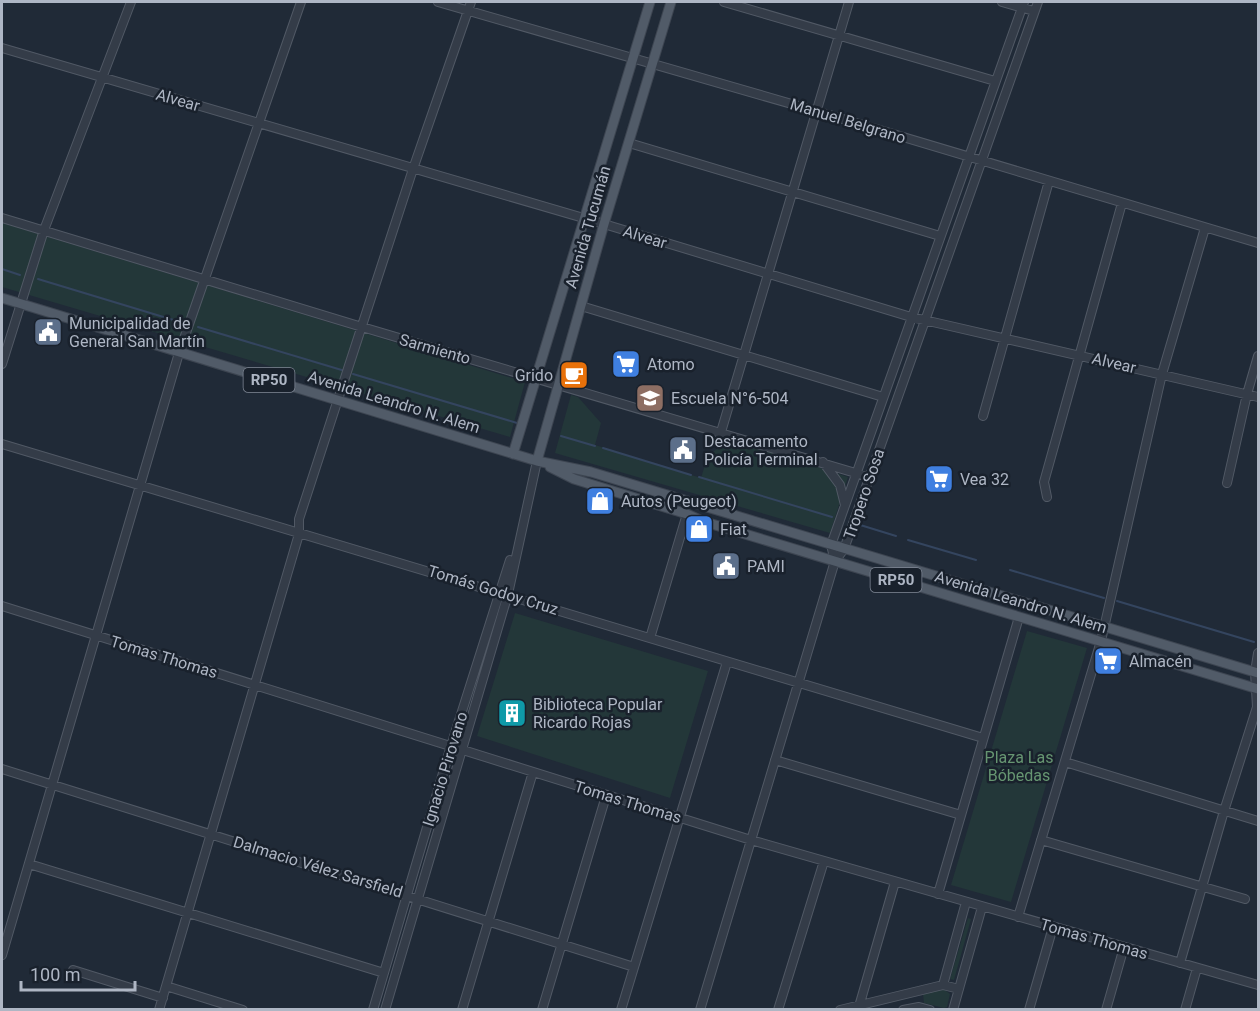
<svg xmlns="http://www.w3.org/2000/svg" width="1260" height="1011" font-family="Roboto,sans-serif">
	<rect width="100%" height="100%" fill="#202a37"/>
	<!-- green -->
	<path fill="#233739" d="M2 223 525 382 510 437 2 287Z
		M571 395 578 397 601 423 595 445 701 478 708 455 732 439 848 477 830 533 555 453Z
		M515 613 708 671 670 798 477 736Z
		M1027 631 1087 648 1011 902 951 885Z
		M968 918 971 919 954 980 950 979Z
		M935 990H945L950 994 947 1007 944 1008 924 1003 923 994Z"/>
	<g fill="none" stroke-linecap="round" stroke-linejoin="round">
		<!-- stream -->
		<path stroke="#34455f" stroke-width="2" d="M2 269 20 275
			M38 279 180 322
			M198 327 345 371
			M353 374 517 423
			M561 436 595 446
			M603 448 691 475
			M699 477 832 517
			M857 524 896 536
			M908 540 976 560
			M1010 570 1104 598
			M1117 601 1254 642"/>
		<!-- minor casing -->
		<g stroke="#515965" stroke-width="10">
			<path id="minor" d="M438 2 816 111 1258 243
				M724 2 995 81
				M1002 2 1034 11
				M2 48 604 224 911 317 1258 397
				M629 143 940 236
				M2 218 362 327 869 477
				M581 306 883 397
				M2 364 44 230 131 2
				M983 416 1049 181
				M721 432 849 2
				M2 444 983 738
				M823 462 840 485 845 505
				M1227 483 1247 394 1258 356
				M1047 497 1044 482 1122 203
				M835 561 831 545 1024 2
				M2 606 751 840 1258 985
				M650 638 687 514
				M775 760 961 815
				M1065 762 1258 821
				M2 769 634 967
				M1041 840 1245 899
				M29 864 384 973
				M938 894 1019 617
				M1018 917 1101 641 1162 374 1205 228
				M2 955 179 353 301 2
				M1180 963 1224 811 1257 707 1255 672 1258 653
				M73 970 163 998
				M943 985 966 902
				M166 986 243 1010
				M159 1010 299 534V519L413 169 471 2
				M373 1010 451 746 510 560
				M385 1010 508 594 537 461
				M462 1010 533 772
				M542 1010 606 796
				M621 1010 727 662
				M700 1010 835 561 844 549 1038 2
				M778 1010 824 861
				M840 1010 943 985 959 989
				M858 1010 895 882
				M903 1010 919 1007 930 1010
				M953 1010 982 907
				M1029 1010 1053 927
				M1106 1010 1124 947
				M1185 1010 1197 968"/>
		</g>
		<!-- major casing -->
		<g stroke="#3d4551" stroke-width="11">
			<path id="major" d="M2 298 537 461 591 472 1258 673
				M513 454 650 2
				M537 461 604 224 671 2
				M550 467 574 479 687 514 702 521 1258 689"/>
		</g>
		<!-- minor -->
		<use href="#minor" stroke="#343c48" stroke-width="8"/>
		<!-- major -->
		<use href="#major" stroke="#515b68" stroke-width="9"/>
	</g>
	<!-- icons -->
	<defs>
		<g id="civic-square" transform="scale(1.5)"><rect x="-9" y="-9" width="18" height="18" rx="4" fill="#5c6f8a" stroke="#19212c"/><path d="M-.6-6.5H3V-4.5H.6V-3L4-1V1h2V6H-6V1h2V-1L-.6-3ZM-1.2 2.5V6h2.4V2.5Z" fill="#fff"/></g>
		<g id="supermarket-square" transform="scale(1.5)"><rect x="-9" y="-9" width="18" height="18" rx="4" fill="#3f7fe0" stroke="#19212c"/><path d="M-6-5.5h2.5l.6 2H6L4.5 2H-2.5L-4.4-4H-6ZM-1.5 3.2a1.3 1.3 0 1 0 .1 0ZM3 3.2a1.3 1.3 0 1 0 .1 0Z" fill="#fff"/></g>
		<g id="cafe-square" transform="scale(1.5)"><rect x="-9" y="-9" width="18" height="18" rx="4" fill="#e8710a" stroke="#19212c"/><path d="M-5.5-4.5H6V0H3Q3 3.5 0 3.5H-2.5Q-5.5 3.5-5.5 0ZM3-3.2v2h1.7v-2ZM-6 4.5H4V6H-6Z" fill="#fff"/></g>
		<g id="school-square" transform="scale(1.5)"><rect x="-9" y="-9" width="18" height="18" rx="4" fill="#8d6e63" stroke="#19212c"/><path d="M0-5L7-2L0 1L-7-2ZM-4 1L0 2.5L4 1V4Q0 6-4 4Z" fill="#fff"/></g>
		<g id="shop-square" transform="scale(1.5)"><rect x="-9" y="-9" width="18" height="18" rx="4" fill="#3f7fe0" stroke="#19212c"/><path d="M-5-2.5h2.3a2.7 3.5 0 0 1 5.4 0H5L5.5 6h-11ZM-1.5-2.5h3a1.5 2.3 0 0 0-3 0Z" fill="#fff"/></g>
		<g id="building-square" transform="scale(1.5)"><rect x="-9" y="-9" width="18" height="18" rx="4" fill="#0f9aa8" stroke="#19212c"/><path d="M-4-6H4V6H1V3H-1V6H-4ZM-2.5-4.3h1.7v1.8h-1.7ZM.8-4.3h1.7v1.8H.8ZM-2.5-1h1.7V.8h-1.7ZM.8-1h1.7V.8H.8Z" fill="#fff"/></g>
	</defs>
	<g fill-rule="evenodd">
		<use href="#civic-square" x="48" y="332"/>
		<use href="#supermarket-square" x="626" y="364"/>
		<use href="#cafe-square" x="574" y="375"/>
		<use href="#school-square" x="650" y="398"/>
		<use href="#civic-square" x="683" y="450"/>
		<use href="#supermarket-square" x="939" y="479"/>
		<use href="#shop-square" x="600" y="501"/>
		<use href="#shop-square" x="699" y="529"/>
		<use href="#civic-square" x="726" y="566"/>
		<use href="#supermarket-square" x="1108" y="661"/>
		<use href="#building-square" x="512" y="713"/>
	</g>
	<g text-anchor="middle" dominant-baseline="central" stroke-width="5" stroke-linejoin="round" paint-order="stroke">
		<!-- shield labels -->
		<g fill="#19212c" stroke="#818996" stroke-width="1.5">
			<rect x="243.5" y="368" width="51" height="24" rx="4.5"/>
			<rect x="870.5" y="568" width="51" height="24" rx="4.5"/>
		</g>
		<g font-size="15" font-weight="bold" fill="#aeb6c4">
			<text x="269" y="380">RP50</text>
			<text x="896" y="580">RP50</text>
		</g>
		<!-- street labels -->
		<g font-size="16" fill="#aeb6c4" stroke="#19212c">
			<text transform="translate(178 100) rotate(16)">Alvear</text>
			<text transform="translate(848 121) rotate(17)">Manuel Belgrano</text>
			<text transform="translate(588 227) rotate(-74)">Avenida Tucumán</text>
			<text transform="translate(645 237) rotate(17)">Alvear</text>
			<text transform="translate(435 349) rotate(16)">Sarmiento</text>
			<text transform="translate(1114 363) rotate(13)">Alvear</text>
			<text transform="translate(394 402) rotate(17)">Avenida Leandro N. Alem</text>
			<text transform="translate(864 494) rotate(-71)">Tropero Sosa</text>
			<text transform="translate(493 590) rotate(17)">Tomás Godoy Cruz</text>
			<text transform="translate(1021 602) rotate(17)">Avenida Leandro N. Alem</text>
			<text transform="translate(164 657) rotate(17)">Tomas Thomas</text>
			<text transform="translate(445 769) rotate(-73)">Ignacio Pirovano</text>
			<text transform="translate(628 802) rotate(17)">Tomas Thomas</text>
			<text transform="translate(318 867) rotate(17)">Dalmacio Vélez Sarsfield</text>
			<text transform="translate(1094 939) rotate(16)">Tomas Thomas</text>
		</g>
		<!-- poi labels -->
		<g font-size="16" fill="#aeb6c4" stroke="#19212c" text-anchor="start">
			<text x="69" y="323">Municipalidad de<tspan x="69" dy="18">General San Martín</tspan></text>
			<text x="647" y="364">Atomo</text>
			<text x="553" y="375" text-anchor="end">Grido</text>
			<text x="671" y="398">Escuela N°6-504</text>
			<text x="704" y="441">Destacamento<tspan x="704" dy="18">Policía Terminal</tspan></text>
			<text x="960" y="479">Vea 32</text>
			<text x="621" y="501">Autos (Peugeot)</text>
			<text x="720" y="529">Fiat</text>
			<text x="747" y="566">PAMI</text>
			<text x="1129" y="661">Almacén</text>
			<text x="533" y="704">Biblioteca Popular<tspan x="533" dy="18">Ricardo Rojas</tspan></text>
		</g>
		<!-- park labels -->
		<g font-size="16" fill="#669571" stroke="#19212c">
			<text x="1019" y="757">Plaza Las<tspan x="1019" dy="18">Bóbedas</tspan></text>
		</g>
	</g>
	<!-- border -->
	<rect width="1260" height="1011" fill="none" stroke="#aeb6c4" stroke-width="6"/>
	<!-- scale -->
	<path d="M21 981v9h114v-9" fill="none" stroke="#aeb6c4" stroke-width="3"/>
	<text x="30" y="981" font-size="18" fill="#aeb6c4" stroke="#19212c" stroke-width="4.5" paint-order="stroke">100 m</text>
</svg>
